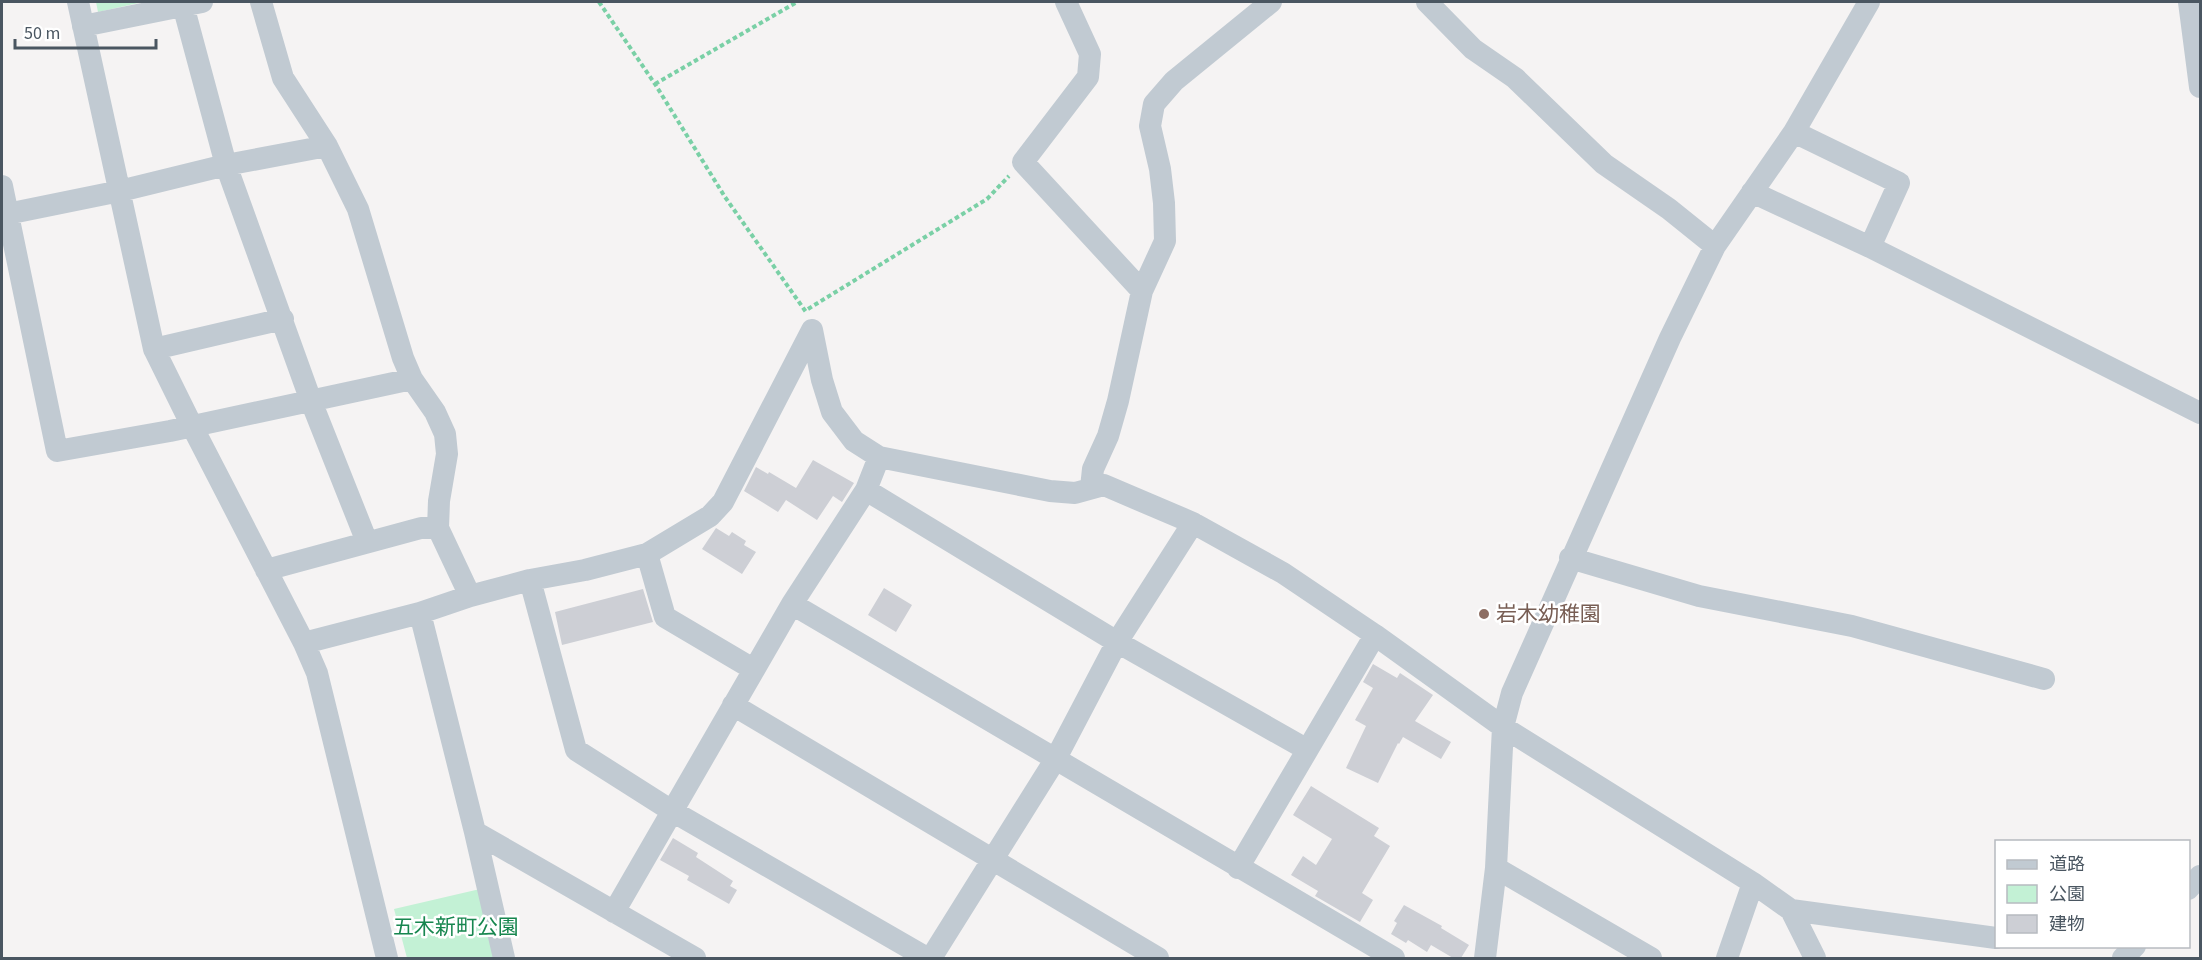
<svg xmlns="http://www.w3.org/2000/svg" width="2202" height="960" font-family="'Source Sans 3','Noto Sans JP',sans-serif">
	<rect width="100%" height="100%" fill="#f5f3f3"/>
	<!-- green -->
	<path fill="#c3f1d5" d="M96 2H143L98 12Z
		M480 889 498 958H407L394 909Z"/>
	<!-- building -->
	<path fill="#cdcfd5" d="M813 460 854 483 842 502 833 496 817 520 786 500 778 512 744 491 756 467 768 474 769 472 796 488Z
		M716 528 729 536 732 532 746 541 744 545 756 552 742 574 702 549Z
		M884 588 912 605 896 632 868 615Z
		M643 589 653 622 562 645 555 612Z
		M1373 664 1397 678 1400 673 1433 695 1415 721 1451 742 1441 759 1403 737 1399 744 1398 743 1378 783 1346 768 1366 726 1355 720 1373 688 1363 682Z
		M1311 786 1379 828 1374 836 1390 846 1362 893 1373 900 1360 922 1315 896 1318 891 1291 875 1303 856 1316 865 1332 839 1293 815Z
		M673 838 698 853 696 857 733 881 730 886 737 890 729 904 687 880 689 876 660 860Z
		M1404 905 1442 926 1441 928 1469 945 1461 958H1453L1431 945 1427 952 1408 940 1406 943 1391 934 1397 923 1394 921Z"/>
	<g fill="none" stroke-linecap="round" stroke-linejoin="round">
		<!-- path -->
		<path stroke="#7ad0a6" stroke-width="4" stroke-dasharray="4.5 3" stroke-linecap="butt" d="M599 2 655 84 725 197 806 312
			M655 84 797 2
			M808 309 987 199 1009 176"/>
		<!-- minor -->
		<path stroke="#c1cad2" stroke-width="22" d="M78 2 154 349 192 426 304 643 317 673 387 958
			M261 2 283 78 327 146 358 209 403 358 412 379 435 412 445 434 447 454 439 501 438 528 470 596
			M1066 2 1090 54 1088 77 1023 162 1142 291
			M1427 2 1473 49 1515 78 1604 164 1669 209 1715 246
			M2189 2 2200 87
			M183 5 226 165 311 401 367 542
			M83 26 202 2
			M1794 132 1899 183 1870 247
			M2 186 57 451 170 431 412 379
			M1752 192 1870 247 2200 413
			M2 215 120 191 226 165 327 146
			M812 330 822 380 832 412 854 441 879 457 1050 491 1075 493 1104 485 1193 523 1283 573 1375 635 1503 727 1753 883 1791 910 1815 958
			M154 349 283 319
			M1091 488 1093 469 1108 436 1118 401 1142 291 1165 241 1164 203 1160 169 1150 126 1154 104 1174 81 1271 2
			M866 490 1117 642 1306 749
			M647 554 665 617 753 669
			M1570 558 1699 596 1852 626 2044 679
			M266 570 421 528H438
			M530 580 576 750 672 811 927 958
			M792 604 1394 958
			M420 613 475 832 504 958
			M304 643 420 613 470 596 530 580 585 570 647 554 710 516 723 502 812 330
			M733 705 1158 958
			M475 832 695 958
			M1238 868 1375 635
			M1496 868 1651 958
			M2188 889 2200 876
			M1791 910 1996 938
			M614 912 792 604 866 490 879 457
			M931 958 1055 760 1117 642 1193 523
			M1485 958 1496 868 1503 727 1512 693 1670 338 1715 246 1794 132 1869 2
			M1727 958 1753 883
			M2123 958 2135 946"/>
	</g>
	<!-- markers -->
	<circle fill="#8d6e63" stroke="#fff" stroke-width="2" cx="1484" cy="614" r="6"/>
	<g text-anchor="middle" dominant-baseline="central" stroke-width="5" stroke-linejoin="round" paint-order="stroke">
		<!-- education labels -->
		<g font-size="21" fill="#785e54" stroke="#fff" text-anchor="start">
			<text x="1496" y="614">岩木幼稚園</text>
		</g>
		<!-- park labels -->
		<g font-size="21" fill="#17864f" stroke="#fff">
			<text x="456" y="927">五木新町公園</text>
		</g>
	</g>
	<!-- border -->
	<rect width="2202" height="960" fill="none" stroke="#4a5661" stroke-width="6"/>
	<!-- legend -->
	<rect x="1995" y="840" width="195" height="108" fill="#ffffff" stroke="#b7bbc0" stroke-width="1.5"/>
	<rect x="2007" y="860" width="30" height="9" fill="#c1cad2" stroke="#b7bbc0" stroke-width="1.5"/>
	<text x="2049" y="870" font-size="18" fill="#4a5661">道路</text>
	<rect x="2007" y="885" width="30" height="18" fill="#c3f1d5" stroke="#b7bbc0" stroke-width="1.5"/>
	<text x="2049" y="900" font-size="18" fill="#4a5661">公園</text>
	<rect x="2007" y="915" width="30" height="18" fill="#cdcfd5" stroke="#b7bbc0" stroke-width="1.5"/>
	<text x="2049" y="930" font-size="18" fill="#4a5661">建物</text>
	<!-- scale -->
	<path d="M15 39v9h141v-9" fill="none" stroke="#4a5661" stroke-width="3"/>
	<text x="24" y="39" font-size="18" fill="#4a5661" stroke="#ffffff" stroke-width="4.5" paint-order="stroke">50 m</text>
</svg>
